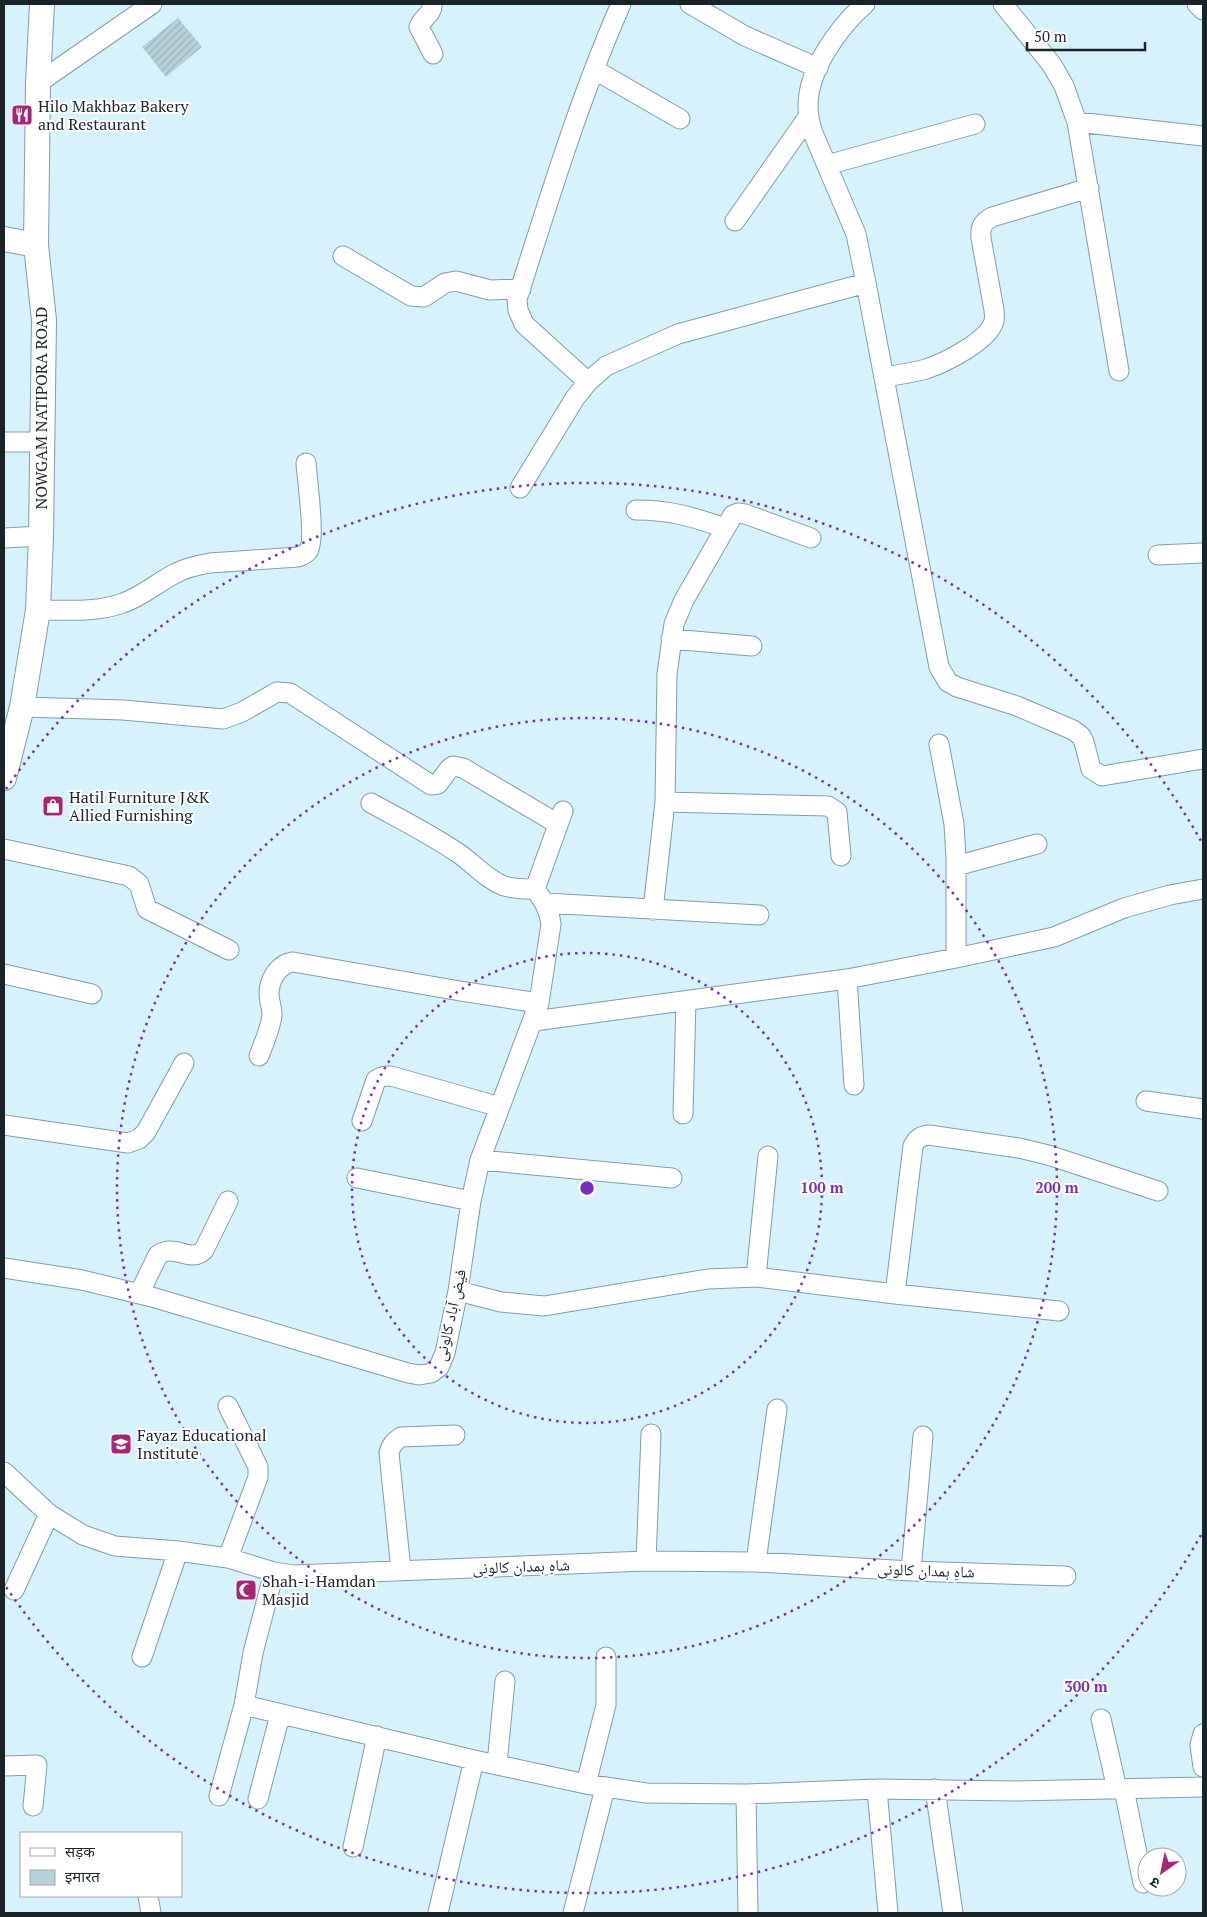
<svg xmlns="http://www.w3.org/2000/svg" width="1207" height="1917" font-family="'PT Serif','Noto Naskh Arabic','Noto Sans Devanagari',serif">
	<defs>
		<pattern id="building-hatch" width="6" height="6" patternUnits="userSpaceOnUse" patternTransform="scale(1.25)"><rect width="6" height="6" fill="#b5d1da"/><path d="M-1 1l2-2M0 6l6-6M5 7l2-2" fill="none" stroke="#9bb3bb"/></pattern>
	</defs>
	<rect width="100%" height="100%" fill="#d6f2fc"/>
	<!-- building -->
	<path fill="url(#building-hatch)" d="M178 18 202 47 166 77 142 47Z"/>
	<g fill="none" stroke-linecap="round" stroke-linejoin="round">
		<!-- minor casing -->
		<g stroke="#829ca6" stroke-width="21">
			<path id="minor" d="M432 4C433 15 422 17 419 27L433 54
				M690 4 745 36 818 68
				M865 4C839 27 808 69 808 106 808 116 810 124 813 133L856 234 866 283 939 667 948 682 957 687 1017 706 1073 730 1081 736 1084 742 1091 769 1102 776 1203 759
				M1003 4 1052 65 1064 86 1077 122 1119 371
				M1197 4 1203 10
				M595 70 680 119
				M38 83 152 4
				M1077 122 1203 136
				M827 165 975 124
				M735 221 808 117
				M343 256 411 296 424 297 445 283 456 281 490 290 521 289
				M884 377C898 375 912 373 926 369 944 363 989 341 994 321 995 318 994 313 994 310L981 238C980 227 982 223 992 217L1089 188
				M588 382 524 324 518 310 517 299C549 200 579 99 621 4
				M4 442H42
				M520 488 575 398 588 382 606 366 678 334 866 283
				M636 510C671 510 693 517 725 528
				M4 538 41 536
				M1158 555 1203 553
				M38 610C66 610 96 613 123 603 141 597 157 583 174 574 185 568 198 565 210 563L298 557C301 556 306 554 308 551 316 542 307 478 306 463
				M671 639 752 646
				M22 707 123 710 223 719 242 712 277 692 290 693 431 785 438 784 449 769 453 766 463 768 558 824
				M939 744 954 824 956 858V958
				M665 802 828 806 837 812 841 856
				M371 803C400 819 430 834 458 853 473 863 486 879 504 886 514 889 525 889 535 889
				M4 849 129 876 139 884 147 909 229 950
				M956 866 1037 844
				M535 889 563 811
				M545 903 759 915
				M653 910 665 802 667 674 674 624 684 600 733 515 738 513 745 514 811 538
				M4 974 92 994
				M847 979 854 1085
				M534 1021 847 979 956 958 1054 937 1124 908 1170 895 1203 889
				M259 1056C263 1045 272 1025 272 1014 272 1007 269 1001 269 994 269 980 278 964 293 962L460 991 539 1003
				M1146 1101 1203 1109
				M683 1114 686 1001
				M362 1121 376 1080C381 1076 385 1076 391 1076L500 1107
				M4 1125 128 1143 139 1139 146 1132 184 1063
				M480 1160 672 1178
				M357 1178 471 1201
				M4 1268 82 1280 152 1297 408 1373 419 1375 431 1373 439 1367 445 1353 458 1291 471 1201 480 1160 539 1003 551 924C549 909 543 900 535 889
				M756 1277 768 1156
				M458 1291 501 1302 544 1306 708 1279 756 1277 895 1294 1059 1311
				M139 1294 158 1255C176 1243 190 1264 204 1250L228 1201
				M895 1294 913 1146C917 1138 921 1136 929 1135L1019 1148 1048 1155 1158 1191
				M4 1472 49 1514 83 1535 115 1546 178 1551 228 1558 274 1572 293 1575 646 1561 756 1562 911 1571 1066 1576
				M228 1558 258 1477V1467L228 1406
				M646 1561 651 1434
				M756 1562 777 1409
				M401 1570 389 1453C391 1445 394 1442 401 1437L455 1435
				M911 1571 923 1436
				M14 1590 49 1514
				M142 1657 178 1551
				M244 1705 474 1760 586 1784 646 1793 746 1794 877 1789 1012 1791 1203 1787
				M1101 1719 1117 1789
				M1203 1734 1200 1745 1203 1767
				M497 1764 505 1681
				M4 1766 37 1765 33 1806
				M586 1784 606 1705V1657
				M877 1789 888 1913
				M935 1789 953 1913
				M1124 1789 1143 1883
				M746 1794 748 1913
				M219 1796 244 1705 253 1653 274 1572
				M258 1799 280 1715
				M353 1847 377 1736
				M148 1896 151 1913
				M438 1913 474 1760
				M573 1913 605 1788"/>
		</g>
		<!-- major casing -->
		<g stroke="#829ca6" stroke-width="26">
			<path id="major" d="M4 239 36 245
				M4 778 22 707 38 610 41 536 44 320 36 245 38 83 42 4"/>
		</g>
		<!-- minor -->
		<use href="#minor" stroke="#fff" stroke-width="19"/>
		<!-- major -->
		<use href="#major" stroke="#fff" stroke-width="24"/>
	</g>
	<!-- distance rings -->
	<g fill="none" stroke="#7b2cbf" stroke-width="2.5" stroke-dasharray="2.5 5">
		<circle cx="587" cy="1188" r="235"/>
		<circle cx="587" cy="1188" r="470"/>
		<path d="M1201 1535A705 705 0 0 1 6 1587M6 789A705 705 0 0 1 1201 841"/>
	</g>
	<!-- icons -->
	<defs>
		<g id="restaurant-square" transform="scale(1.125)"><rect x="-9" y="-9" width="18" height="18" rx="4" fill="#a72674" stroke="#fff"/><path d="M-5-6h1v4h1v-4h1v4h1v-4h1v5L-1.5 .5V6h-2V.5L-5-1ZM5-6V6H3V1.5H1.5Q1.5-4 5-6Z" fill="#fff"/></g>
		<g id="shop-square" transform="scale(1.125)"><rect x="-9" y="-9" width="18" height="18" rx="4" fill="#a72674" stroke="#fff"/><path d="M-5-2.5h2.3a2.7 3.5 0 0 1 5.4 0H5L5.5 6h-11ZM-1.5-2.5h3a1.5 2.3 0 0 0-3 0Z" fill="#fff"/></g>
		<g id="school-square" transform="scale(1.125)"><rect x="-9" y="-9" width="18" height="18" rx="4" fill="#a72674" stroke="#fff"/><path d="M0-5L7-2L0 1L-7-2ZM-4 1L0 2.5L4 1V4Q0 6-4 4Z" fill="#fff"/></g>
		<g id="mosque-square" transform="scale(1.125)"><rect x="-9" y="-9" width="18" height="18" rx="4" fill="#a72674" stroke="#fff"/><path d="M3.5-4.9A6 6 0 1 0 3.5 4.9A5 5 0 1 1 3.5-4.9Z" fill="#fff"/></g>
	</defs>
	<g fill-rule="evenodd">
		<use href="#restaurant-square" x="22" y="115"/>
		<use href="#shop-square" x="53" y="806"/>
		<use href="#school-square" x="121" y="1444"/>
		<use href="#mosque-square" x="246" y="1590"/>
	</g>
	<g text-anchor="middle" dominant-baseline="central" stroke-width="4" stroke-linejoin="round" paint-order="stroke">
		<!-- poi labels -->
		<g font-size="16" fill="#1a2428" stroke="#fff" text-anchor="start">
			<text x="38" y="106">Hilo Makhbaz Bakery<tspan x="38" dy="18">and Restaurant</tspan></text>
			<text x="69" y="797">Hatil Furniture J&amp;K<tspan x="69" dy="18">Allied Furnishing</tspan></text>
			<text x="137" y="1435">Fayaz Educational<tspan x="137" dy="18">Institute</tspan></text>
			<text x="262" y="1581">Shah-i-Hamdan<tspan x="262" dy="18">Masjid</tspan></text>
		</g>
		<!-- street labels -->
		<g font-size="16" fill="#1a2428" stroke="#fff">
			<text transform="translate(41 408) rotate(-90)">NOWGAM NATIPORA ROAD</text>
			<text transform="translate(450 1315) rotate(-77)">فیض آباد کالونی</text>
			<text transform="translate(521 1566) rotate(-2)">شاہِ ہمدان کالونی</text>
			<text transform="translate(926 1570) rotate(2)">شاہِ ہمدان کالونی</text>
		</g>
	</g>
	<circle cx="587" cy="1188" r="8" fill="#7b2cbf" stroke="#fff" stroke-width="2.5"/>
	<g font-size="15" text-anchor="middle" font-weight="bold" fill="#7b2cbf" stroke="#fff" stroke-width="4" stroke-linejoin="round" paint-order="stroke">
		<text x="822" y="1193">100 m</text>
		<text x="1057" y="1193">200 m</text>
		<text x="1086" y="1692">300 m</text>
	</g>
	<!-- border -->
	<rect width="1207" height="1917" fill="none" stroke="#1a2428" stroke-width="10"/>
	<!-- legend -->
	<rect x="20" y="1832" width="162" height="65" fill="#ffffff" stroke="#a3a7a9"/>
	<rect x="30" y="1848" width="25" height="8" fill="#ffffff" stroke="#a3a7a9"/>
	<text x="65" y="1857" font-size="15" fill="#1a2428">सड़क</text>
	<rect x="30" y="1870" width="25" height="15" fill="#b5d1da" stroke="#a3a7a9"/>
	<text x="65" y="1882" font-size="15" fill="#1a2428">इमारत</text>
	<!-- north arrow -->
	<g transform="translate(1162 1872) rotate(213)"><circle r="24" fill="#ffffff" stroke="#a3a7a9"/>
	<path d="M0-4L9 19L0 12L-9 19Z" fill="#a72674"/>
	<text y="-8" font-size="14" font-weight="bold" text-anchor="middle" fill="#1a2428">उ</text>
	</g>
	<!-- scale -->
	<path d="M1027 42v8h118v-8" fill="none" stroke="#1a2428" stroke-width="2.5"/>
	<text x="1034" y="42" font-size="15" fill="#1a2428" stroke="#ffffff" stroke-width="4" paint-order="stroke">50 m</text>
</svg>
